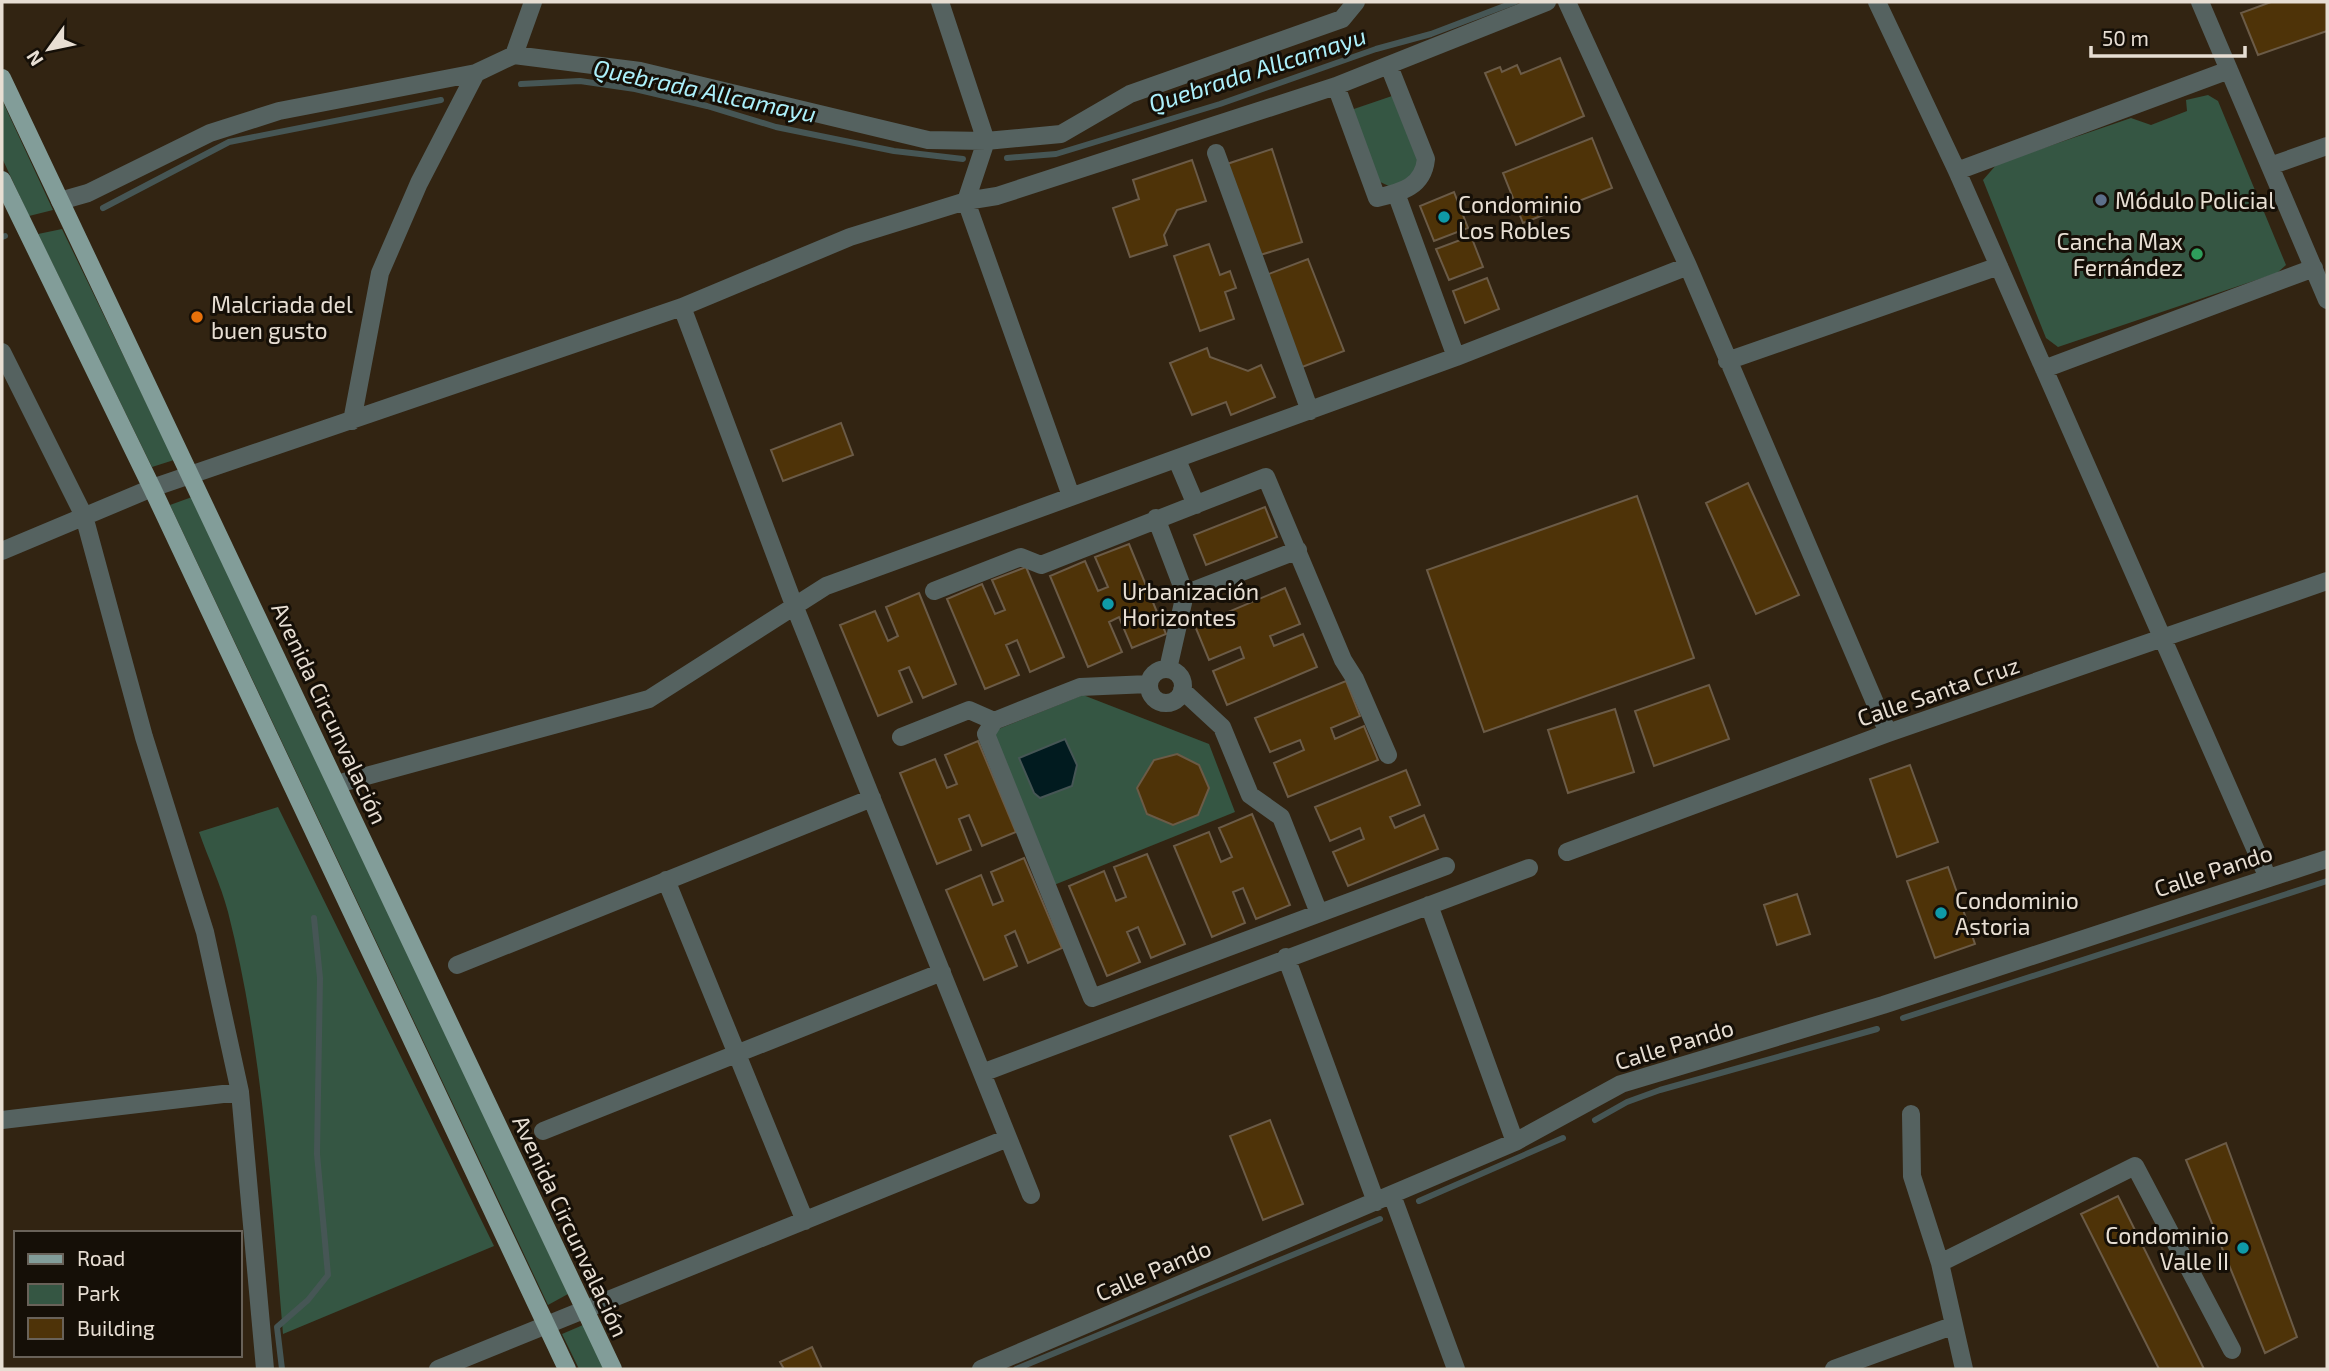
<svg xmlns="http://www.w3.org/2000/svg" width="2329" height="1371" font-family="'Exo 2',sans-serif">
	<rect width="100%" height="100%" fill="#322412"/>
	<!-- green -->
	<path fill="#355643" d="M2208 95 2218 101 2286 265 2277 273 2058 347 2046 338 1983 180 1997 164 2131 118 2151 125 2187 111 2186 100Z
		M1392 96 1420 165 1409 180 1391 187 1378 181 1351 110Z
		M2 100 53 210 29 216 2 158Z
		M62 229 174 460 152 467 38 234Z
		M192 497 568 1294 548 1305 170 505Z
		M1083 695 1209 744 1235 812 1054 885 994 736 996 730Z
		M278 807 494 1246 283 1334C271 1193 263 1049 228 912 221 885 208 858 199 832Z
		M583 1325 605 1369H579L562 1334Z"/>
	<!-- water -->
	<path fill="#011b1f" stroke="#465655" stroke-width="2" d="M1065 739 1077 765 1072 786 1040 798 1034 793 1019 758Z"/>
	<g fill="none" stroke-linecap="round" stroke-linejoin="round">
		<!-- stream -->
		<path stroke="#465655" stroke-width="6" d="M521 84 580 81 635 89 707 106 776 127 894 151 963 159
			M1007 158 1056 154 1220 104 1376 49 1431 34 1515 2
			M103 208 229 142 441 100
			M2 237 5 236
			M1903 1018 2327 881
			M1595 1120 1627 1102 1660 1090 1877 1029
			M1419 1201 1563 1138
			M282 1369 277 1327 308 1300 328 1275 317 1154 320 978 314 918
			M1016 1369 1380 1219"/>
	</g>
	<!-- building -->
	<path fill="#4e3308" stroke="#6b5b47" stroke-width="2" d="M2271 2H2327V31L2258 55 2241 13Z
		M1560 58 1584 116 1516 145 1485 73 1500 67 1502 72 1517 65 1521 74Z
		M1592 138 1612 188 1523 223 1503 173Z
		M1272 149 1302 242 1257 256 1227 164Z
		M1192 160 1206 201 1177 210 1164 235 1167 245 1130 257 1113 208 1139 199 1133 180Z
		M1454 192 1468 228 1434 241 1420 206Z
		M1471 236 1483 267 1449 280 1436 249Z
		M1209 244 1220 275 1230 271 1236 288 1225 292 1234 319 1200 331 1174 256Z
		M1308 259 1344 351 1297 369 1261 277Z
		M1487 278 1499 309 1465 323 1453 291Z
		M1207 348 1210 357 1248 371 1261 365 1275 397 1231 415 1226 402 1192 415 1170 363Z
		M841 423 853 455 783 481 771 450Z
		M1748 483 1799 595 1756 614 1706 503Z
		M1637 496 1694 658 1484 732 1427 570Z
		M1265 507 1277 537 1206 565 1194 535Z
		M1129 544 1166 634 1132 648 1119 617 1109 622 1122 652 1088 667 1050 576 1085 561 1098 591 1108 587 1095 557Z
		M1026 567 1064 657 1030 672 1017 640 1006 645 1019 675 985 689 947 599 982 584 995 614 1005 610 992 580Z
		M1285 588 1300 624 1270 636 1274 646 1303 634 1317 667 1227 705 1213 671 1244 658 1240 647 1209 660 1195 626Z
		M919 593 956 684 923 698 909 667 899 671 912 702 878 716 840 625 875 611 888 641 898 636 886 607Z
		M1346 681 1360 716 1331 728 1335 739 1364 726 1378 760 1288 797 1274 763 1304 750 1300 740 1270 752 1255 718Z
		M1709 685 1729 739 1654 766 1635 711Z
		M1615 709 1634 772 1568 793 1548 730Z
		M978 741 1016 832 982 846 969 815 959 819 971 850 937 864 900 773 935 759 947 788 957 784 945 755Z
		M1177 754 1199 765 1209 788 1198 815 1173 825 1147 814 1137 788 1154 760Z
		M1910 765 1938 842 1897 857 1870 779Z
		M1406 770 1420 805 1390 817 1395 828 1424 815 1438 849 1348 886 1333 852 1364 839 1360 828 1330 841 1315 807Z
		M1252 814 1290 905 1256 919 1243 888 1233 892 1245 923 1212 937 1174 846 1209 832 1221 862 1232 857 1219 828Z
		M1147 854 1185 944 1151 958 1138 927 1127 932 1140 962 1107 976 1069 886 1104 871 1116 901 1126 897 1114 867Z
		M1024 858 1062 948 1028 963 1015 931 1005 936 1017 966 984 980 946 890 981 875 993 905 1003 901 991 872Z
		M1948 867 1975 944 1935 958 1907 881Z
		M1797 894 1810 934 1777 945 1764 905Z
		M1270 1120 1303 1204 1263 1220 1230 1136Z
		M2226 1143 2297 1337 2265 1353 2186 1160Z
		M2118 1196 2204 1369H2159L2081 1214Z
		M812 1347 822 1369H784L780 1362Z"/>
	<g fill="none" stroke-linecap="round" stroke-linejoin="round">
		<!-- minor -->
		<path stroke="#556260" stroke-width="18" d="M940 2 986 141 966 201 1071 496
			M1567 2 1688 266 1888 733
			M1877 2 1957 171 2268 878
			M2200 2 2327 300
			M514 55 533 2
			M1336 86 1377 198C1402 192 1423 187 1426 159L1389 66
			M1216 153 1310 411
			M2270 166 2327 146
			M1957 171 2229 70
			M1396 193 1456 357
			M60 201 88 193 210 133 279 111 476 73 514 55 640 71 928 140 986 141 1061 134 1130 94 1342 19 1356 2
			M682 307 794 605 1031 1195
			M2 352 84 516 144 737 205 932 240 1092 265 1369
			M1727 361 1999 266
			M2044 369 2314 268
			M352 421 380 273 419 183 476 73
			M1177 460 1196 505
			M1156 518 1185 594 1168 669
			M2 551 152 488 682 307 850 237 966 201 997 196 1336 86 1547 2
			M934 591 1021 557 1041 565 1266 477 1343 660 1355 679 1388 755
			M1185 594 1298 550
			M1149 686a17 17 0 1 1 34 0a17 17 0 1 1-34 0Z
			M1182 690 1222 727 1250 795 1281 817 1319 913
			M994 721 986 734 1092 998 1446 866
			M901 737 969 710 994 721 1080 687 1149 684
			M337 784 649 699 826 586 1456 357 1688 266
			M1567 852 1888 733 2327 581
			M666 880 805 1221
			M1429 905 1515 1142
			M1286 957 1376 1202
			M457 965 872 798
			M982 1073 1529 868
			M1911 1114 1912 1176 1940 1263 1964 1369
			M2 1120 240 1092
			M543 1131 942 972
			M1392 1195 1456 1369
			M1940 1263 2135 1166 2232 1350
			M438 1369 1008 1138
			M981 1369 1515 1142 1621 1084 1883 1005 2327 859
			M1834 1369 1952 1326"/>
		<!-- major -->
		<path stroke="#829d99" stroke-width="18" d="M2 78 613 1369
			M2 180 152 488 567 1369"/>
	</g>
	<!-- markers -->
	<circle fill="#5c6f8a" stroke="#150f07" stroke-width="2.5" cx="2101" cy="200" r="7"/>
	<g fill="#0f9aa8" stroke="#150f07" stroke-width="2.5">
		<circle cx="1444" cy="217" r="7"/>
		<circle cx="1108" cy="604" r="7"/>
		<circle cx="1941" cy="913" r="7"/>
		<circle cx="2243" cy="1248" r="7"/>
	</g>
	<circle fill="#2e9e5b" stroke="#150f07" stroke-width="2.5" cx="2197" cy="254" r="7"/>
	<circle fill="#e8710a" stroke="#150f07" stroke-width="2.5" cx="197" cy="317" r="7"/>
	<g text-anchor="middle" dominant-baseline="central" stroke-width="6" stroke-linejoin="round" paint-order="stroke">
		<!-- poi labels -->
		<g font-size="23" fill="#e7ded3" stroke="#150f07" text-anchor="start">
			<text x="2115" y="200">Módulo Policial</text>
			<text x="1458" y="204">Condominio<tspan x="1458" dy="26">Los Robles</tspan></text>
			<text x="2183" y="241" text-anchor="end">Cancha Max<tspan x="2183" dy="26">Fernández</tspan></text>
			<text x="211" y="304">Malcriada del<tspan x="211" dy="26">buen gusto</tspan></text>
			<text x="1122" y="591">Urbanización<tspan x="1122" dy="26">Horizontes</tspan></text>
			<text x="1955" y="900">Condominio<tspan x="1955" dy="26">Astoria</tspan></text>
			<text x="2229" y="1235" text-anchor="end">Condominio<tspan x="2229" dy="26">Valle II</tspan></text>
		</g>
		<!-- street labels -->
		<g font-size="23" fill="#e7ded3" stroke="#150f07">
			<text transform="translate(1938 691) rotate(-19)">Calle Santa Cruz</text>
			<text transform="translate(330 713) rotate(65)">Avenida Circunvalación</text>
			<text transform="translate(2213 870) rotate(-18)">Calle Pando</text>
			<text transform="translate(1674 1044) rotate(-17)">Calle Pando</text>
			<text transform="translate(571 1226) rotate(65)">Avenida Circunvalación</text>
			<text transform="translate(1153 1270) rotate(-23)">Calle Pando</text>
		</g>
		<!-- water labels -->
		<g font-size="24" font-style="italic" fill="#acf0fb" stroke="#150f07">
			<text transform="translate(1257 69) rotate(-18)">Quebrada Allcamayu</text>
			<text transform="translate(705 90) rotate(12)">Quebrada Allcamayu</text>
		</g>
	</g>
	<!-- border -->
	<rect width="2329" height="1371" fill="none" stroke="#e7ded3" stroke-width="7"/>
	<!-- legend -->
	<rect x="14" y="1231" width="228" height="126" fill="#150f07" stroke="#696259" stroke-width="2"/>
	<rect x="28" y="1254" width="35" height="10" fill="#829d99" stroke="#696259" stroke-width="2"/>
	<text x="77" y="1266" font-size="21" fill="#e7ded3">Road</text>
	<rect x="28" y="1284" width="35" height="21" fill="#355643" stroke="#696259" stroke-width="2"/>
	<text x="77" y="1301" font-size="21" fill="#e7ded3">Park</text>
	<rect x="28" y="1318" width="35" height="21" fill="#4e3308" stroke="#696259" stroke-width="2"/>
	<text x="77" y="1336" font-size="21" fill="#e7ded3">Building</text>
	<!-- north arrow -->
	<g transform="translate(49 49) rotate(237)" stroke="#150f07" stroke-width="5" paint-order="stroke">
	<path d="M0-5L12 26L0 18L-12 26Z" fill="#e7ded3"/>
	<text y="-10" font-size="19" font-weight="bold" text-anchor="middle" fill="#e7ded3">N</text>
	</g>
	<!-- scale -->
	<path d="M2091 46v10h154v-10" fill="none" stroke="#e7ded3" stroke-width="3.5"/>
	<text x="2102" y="46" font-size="21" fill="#e7ded3" stroke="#150f07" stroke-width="5" paint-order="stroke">50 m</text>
</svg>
